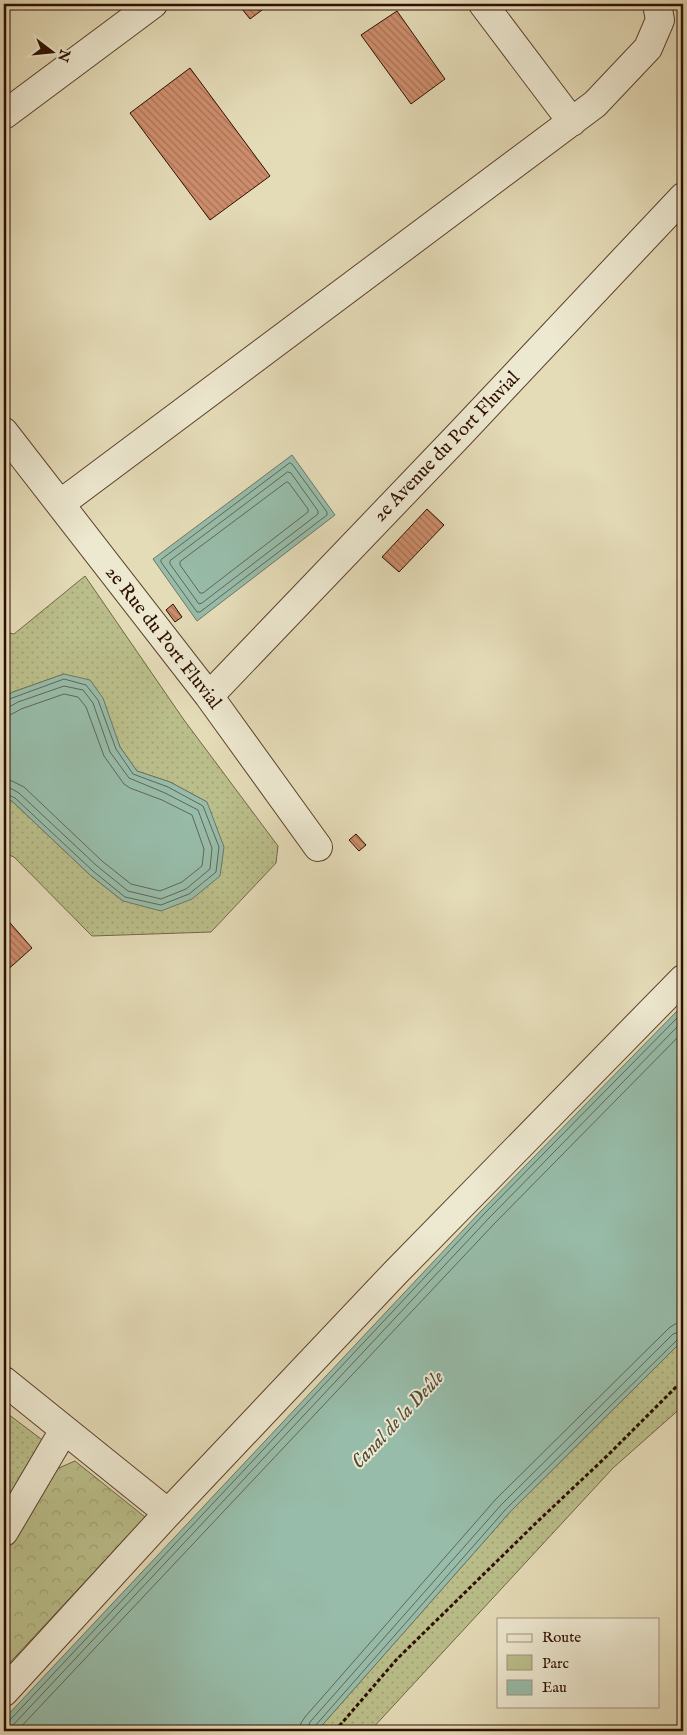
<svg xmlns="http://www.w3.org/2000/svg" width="687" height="1735" font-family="'IM FELL English',serif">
	<defs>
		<pattern id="green-dots" width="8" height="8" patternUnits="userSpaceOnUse" patternTransform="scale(1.25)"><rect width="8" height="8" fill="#babe8a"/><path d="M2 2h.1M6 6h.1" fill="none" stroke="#a0a275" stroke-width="1.8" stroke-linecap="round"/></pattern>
		<pattern id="forest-crowns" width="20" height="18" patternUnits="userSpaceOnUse" patternTransform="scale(1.25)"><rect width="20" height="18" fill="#babe8a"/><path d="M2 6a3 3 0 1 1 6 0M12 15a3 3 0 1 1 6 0" fill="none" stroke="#a0a275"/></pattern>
		<pattern id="building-back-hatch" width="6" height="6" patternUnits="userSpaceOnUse" patternTransform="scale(1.25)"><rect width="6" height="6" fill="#cd8d6c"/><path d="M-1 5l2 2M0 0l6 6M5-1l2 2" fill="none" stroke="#a77256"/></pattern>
	</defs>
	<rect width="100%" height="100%" fill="#e4dbb7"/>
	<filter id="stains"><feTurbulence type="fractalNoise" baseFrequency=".004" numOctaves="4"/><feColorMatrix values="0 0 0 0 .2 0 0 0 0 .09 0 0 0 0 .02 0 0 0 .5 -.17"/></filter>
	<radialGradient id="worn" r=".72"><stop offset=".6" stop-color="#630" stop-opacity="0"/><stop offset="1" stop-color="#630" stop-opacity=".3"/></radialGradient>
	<!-- green -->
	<path fill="url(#green-dots)" stroke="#746646" d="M85 576 184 720 278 846 276 863 211 932 92 936 14 857 4 853V798L12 801 90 875 123 901 207 802 170 782 137 771 120 747 111 725 64 674 13 692 4 697V632L14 634Z
		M683 1340V1406L613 1468 370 1731H317L510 1512Z
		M4 1411 45 1442 4 1511Z"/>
	<!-- forest -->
	<path fill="url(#forest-crowns)" stroke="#746646" d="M75 1461 145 1517 4 1669V1555L52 1471Z"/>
	<!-- water -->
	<path fill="#97bca9" stroke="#6d7766" d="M292 455 335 515 197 621 153 559Z
		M64 674 90 680 103 698 120 747 137 771 170 782 207 802 224 847 220 876 192 899 161 911 123 901 90 875 12 801 4 798V697L13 692Z
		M683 1005V1340L510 1512 317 1731H4V1719L481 1211Z"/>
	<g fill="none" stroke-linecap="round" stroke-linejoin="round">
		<!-- shore -->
		<path stroke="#626655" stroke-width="1" d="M290 463 292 464 327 512V515L200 612H197L161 562V560Z
			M288 472 291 473 318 511V514L202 603 199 604 170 564V561Z
			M287 482 289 483 308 509V512L203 593H200L180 565V562Z
			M4 701 64 679 86 685 98 700 116 749 133 774 168 787 203 806 219 847 216 872 189 894 161 905 125 897 93 871 15 798 4 793
			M4 707H9L18 702 64 686 83 690 93 703 110 752 129 778 165 793 198 810 212 848 210 869 186 889 161 899 128 891 97 866 19 793 10 788 4 787
			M4 715 12 714 21 709 64 694 78 697 86 707 104 756 124 784 130 788 162 800 192 815 204 849 202 866 182 882 160 891 131 884 102 861 24 787 12 781 4 780
			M4 1722 10 1720 484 1214 683 1012
			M4 1728 10 1727 14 1724 489 1218 683 1021
			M17 1731 494 1224 683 1032
			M300 1731 301 1723 305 1717 496 1499 669 1328 675 1324 683 1323
			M307 1731 310 1722 501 1505 673 1334 683 1331
			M314 1731 315 1726 506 1509 678 1339 683 1337"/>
	</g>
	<!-- building -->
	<path fill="url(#building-back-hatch)" stroke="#2e0f01" d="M238 4H270L250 19Z
		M397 11 445 79 411 104 361 35Z
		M190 68 270 176 210 220 130 113Z
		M427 509 444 525 399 572 382 557Z
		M173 604 182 617 175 622 166 610Z
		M356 834 366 845 359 851 349 840Z
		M4 916 32 948 4 973Z"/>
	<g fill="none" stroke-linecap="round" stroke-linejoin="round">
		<!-- minor casing -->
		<g stroke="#5c422e" stroke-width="30">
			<path id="minor" d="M483 4 572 122
				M4 115 153 4
				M4 432 209 696 318 847
				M60 504 595 104 648 48 660 20 657 4
				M209 696 459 435 683 197
				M4 1381 168 1513
				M4 1532 64 1430
				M4 1692 168 1513 397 1271 683 979"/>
		</g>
		<!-- path -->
		<path stroke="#2e0f01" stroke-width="3" stroke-dasharray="4 2.5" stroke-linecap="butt" d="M335 1731 397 1659 536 1523 609 1454 683 1380"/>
		<!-- minor -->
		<use href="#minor" stroke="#ede8d0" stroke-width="28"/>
	</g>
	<g text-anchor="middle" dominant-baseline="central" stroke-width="4" stroke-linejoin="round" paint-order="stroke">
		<!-- street labels -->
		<g font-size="19" fill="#2e0f01" stroke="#ede8d0">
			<text transform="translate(447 447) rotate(-46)">2e Avenue du Port Fluvial</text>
			<text transform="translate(163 638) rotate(52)">2e Rue du Port Fluvial</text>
		</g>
		<!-- water labels -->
		<g font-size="20" font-style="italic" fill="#534c3c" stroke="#ede8d0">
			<text transform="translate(398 1420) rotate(-47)">Canal de la Deûle</text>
		</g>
	</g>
	<!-- margin -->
	<rect width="687" height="1735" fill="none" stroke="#e4dbb7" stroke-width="20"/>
	<rect x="5" y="5" width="677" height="1725" fill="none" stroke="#2e0f01" stroke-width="2.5"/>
	<rect x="10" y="10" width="667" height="1715" fill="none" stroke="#2e0f01"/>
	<!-- legend -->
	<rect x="497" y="1618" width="162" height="90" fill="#ede8d0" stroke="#a1917d"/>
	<rect x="507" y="1634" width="25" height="8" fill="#ede8d0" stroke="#a1917d"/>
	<text x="542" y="1642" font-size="15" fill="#2e0f01">Route</text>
	<rect x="507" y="1655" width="25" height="15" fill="#babe8a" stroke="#a1917d"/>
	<text x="542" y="1668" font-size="15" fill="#2e0f01">Parc</text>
	<rect x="507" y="1680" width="25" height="15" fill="#97bca9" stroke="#a1917d"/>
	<text x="542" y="1692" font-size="15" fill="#2e0f01">Eau</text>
	<!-- north arrow -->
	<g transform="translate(52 52) rotate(106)" stroke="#ede8d0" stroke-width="4" paint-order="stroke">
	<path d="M0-4L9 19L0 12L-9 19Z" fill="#2e0f01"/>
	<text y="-8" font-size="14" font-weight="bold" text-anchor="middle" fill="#2e0f01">N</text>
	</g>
	<rect width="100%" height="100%" filter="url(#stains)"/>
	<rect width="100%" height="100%" fill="url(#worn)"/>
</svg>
